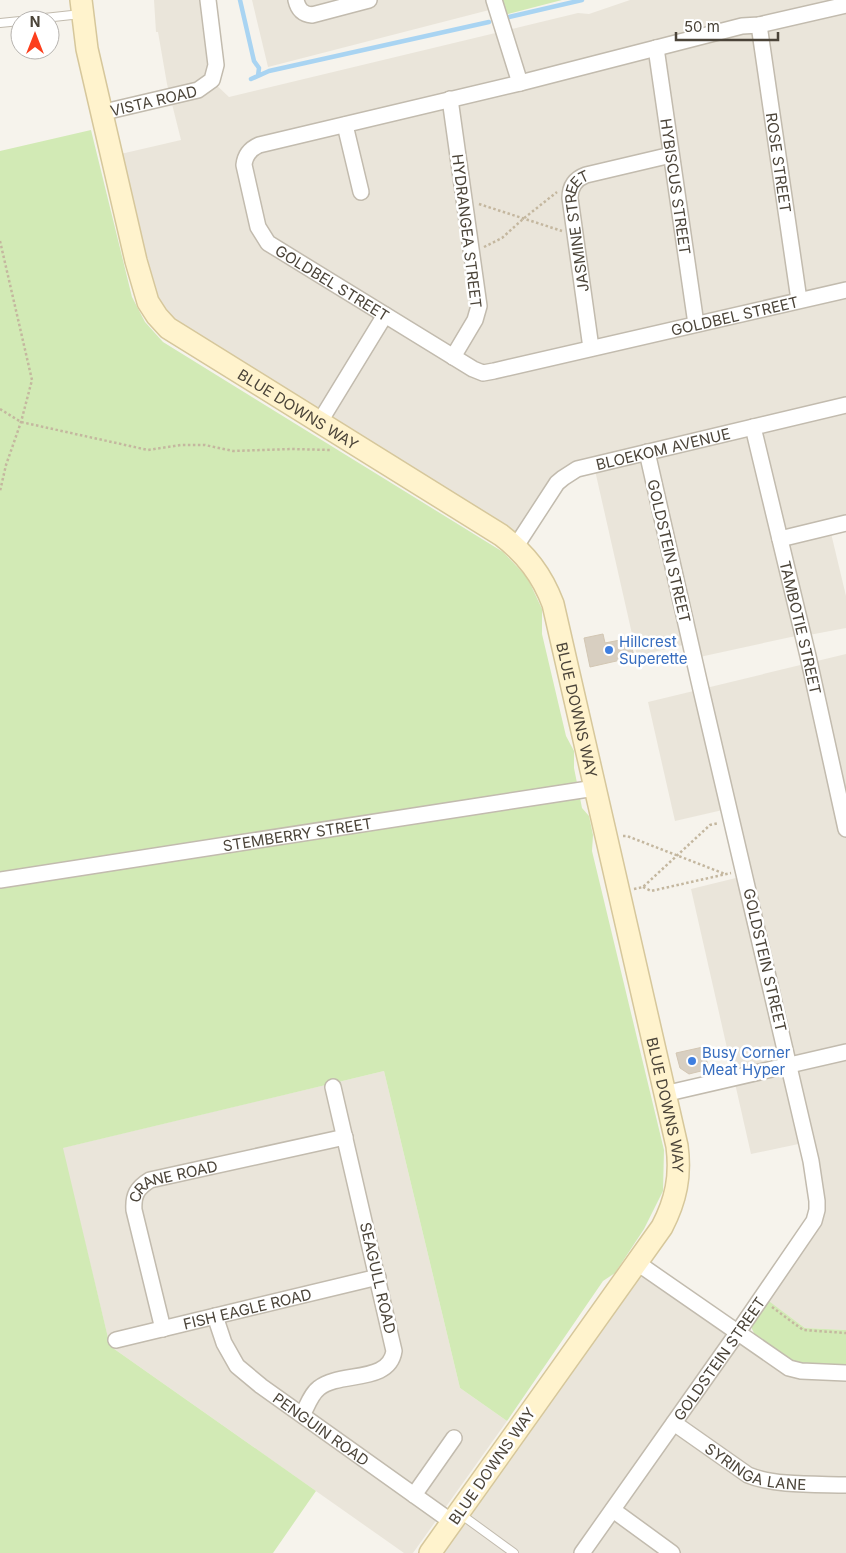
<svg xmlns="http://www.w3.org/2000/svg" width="846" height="1553" font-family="Inter,sans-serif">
	<rect width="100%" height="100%" fill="#f6f3ec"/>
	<!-- residential -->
	<path fill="#eae5da" d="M154 0H208L211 80 229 97 516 28 578 13 589 14 630 0H846V525L830 529 846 596V628L809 635 791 637 695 658 691 643 637 656 594 466 577 470 517 546 158 316 112 156 181 140 167 84 158 32H156Z
		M252 0H494L497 8 268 67Z
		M846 654V1330L805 1328 764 1298 815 1222 808 1142 751 1154 691 889 744 876 727 809 675 821 648 702Z
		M384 1071 460 1388 507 1421 413 1553H404L110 1346 62 1148Z
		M638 1263 789 1368 846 1374V1553H433Z"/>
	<!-- green -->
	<path fill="#d2eab5" d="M499 0H562L504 15Z
		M91 130 132 297 145 322 163 342 503 552 527 577 542 609V634L566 736 574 751V768L582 808 589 816 593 835 592 851 664 1150 663 1191 644 1229 615 1273 603 1281 507 1421 460 1388 384 1071 63 1148 110 1346 316 1491 273 1553H0V151Z
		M766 1299 805 1328 846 1330V1368L804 1366 792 1362 757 1339 752 1329V1323Z"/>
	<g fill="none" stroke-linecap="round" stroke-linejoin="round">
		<!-- stream -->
		<path stroke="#a9d4f2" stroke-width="4.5" d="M240 0 254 61 259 68 258 76
			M509 17 582 0
			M251 79 269 71 489 22"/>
	</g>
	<!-- building -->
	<path fill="#d8cfc1" stroke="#d3c7b4" d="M603 634 605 643 630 638 634 657 590 667 584 638Z
		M703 1047 709 1069 689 1074 680 1068 676 1053Z"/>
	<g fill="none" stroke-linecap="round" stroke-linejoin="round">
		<!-- lane casing -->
		<g stroke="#c2bbae" stroke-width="10">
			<path id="lane" d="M26 20 81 14
				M0 23 20 21
				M459 1513 514 1553"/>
		</g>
		<!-- street casing -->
		<g stroke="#c2bbae" stroke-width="18">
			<g id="street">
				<path d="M296 0C298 9 302 14 312 15L369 0"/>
				<path d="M494 0 520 83"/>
				<path id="s1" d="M846 5 759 25 742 26 520 83 259 145C250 149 245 155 244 165L258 227 268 243 473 369 483 373 494 371 846 290"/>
				<path id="s2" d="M759 25 799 300"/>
				<path id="s3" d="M656 48 696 324"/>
				<path d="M450 99 479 306 475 320 453 357"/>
				<path id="s4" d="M100 113 198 90 212 80 216 65 208 0"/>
				<path d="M345 125 361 192"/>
				<path id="s5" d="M591 348 570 198C570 187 575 179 586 175L671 155"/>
				<path d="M319 423 385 315"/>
				<path id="s6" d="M753 427 808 656 846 829"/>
				<path d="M780 539 846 523"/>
				<path id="s7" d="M516 546 557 483 563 478 577 469 846 405"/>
				<path id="s8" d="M0 880 595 788"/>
				<path d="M664 1094 846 1052"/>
				<path d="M636 1262 789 1368 801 1371 846 1373"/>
				<path id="s9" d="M215 1316 224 1343 237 1366 261 1386 452 1522"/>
				<path id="s10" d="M163 1329 134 1210C133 1195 137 1188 150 1180L345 1137"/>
				<path id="s11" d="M116 1340 378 1277"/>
				<path d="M303 1414C307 1406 311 1394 319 1388 340 1371 389 1384 394 1351L333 1087"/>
				<path id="s12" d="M674 1423 748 1475C774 1486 818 1484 846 1485"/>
				<path d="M414 1495 454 1438"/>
				<path d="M613 1510 672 1553"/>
				<path id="s13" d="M582 1553 738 1332 814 1221 817 1210V1201L811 1161 699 681 647 452"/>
			</g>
		</g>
		<!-- secondary casing -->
		<g stroke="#d6c79b" stroke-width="24">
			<g id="secondary">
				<path id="s14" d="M81 0 87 49 136 261 148 302 157 316 168 328 501 535C526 554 542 575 553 604L677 1146C681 1176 676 1200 662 1227L430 1553"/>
			</g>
		</g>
		<!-- path -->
		<path stroke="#c4b79f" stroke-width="2.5" stroke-dasharray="2.5 2.5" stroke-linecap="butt" d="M479 204 562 231
			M0 241 32 380 21 422 6 465 0 491
			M484 247 502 238 523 219 557 192
			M0 409 21 422 148 450 181 445H205L233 451 291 449 331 450
			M623 836H627L725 874
			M643 887 651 891 731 873
			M634 889 643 887 710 825 719 823
			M772 1307 803 1330 846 1333"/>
		<!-- lane -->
		<use href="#lane" stroke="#fff" stroke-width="8"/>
		<!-- street -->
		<use href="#street" stroke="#fff" stroke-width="15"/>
		<!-- secondary -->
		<use href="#secondary" stroke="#fff3cd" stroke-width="21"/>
	</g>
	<!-- markers -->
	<g fill="#3f7fe0" stroke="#fff" stroke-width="2">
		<circle cx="609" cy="650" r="5"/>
		<circle cx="692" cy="1061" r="5"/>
	</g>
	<g text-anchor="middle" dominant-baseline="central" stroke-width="5" stroke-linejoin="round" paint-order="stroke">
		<!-- street labels -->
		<g font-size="15" fill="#4b4439" stroke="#fff">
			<text stroke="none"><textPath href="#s4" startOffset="55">VISTA ROAD</textPath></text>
			<text stroke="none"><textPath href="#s2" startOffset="139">ROSE STREET</textPath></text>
			<text stroke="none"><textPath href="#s3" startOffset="140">HYBISCUS STREET</textPath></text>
			<text transform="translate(467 231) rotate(83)">HYDRANGEA STREET</text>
			<text stroke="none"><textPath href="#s5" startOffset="120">JASMINE STREET</textPath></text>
			<text stroke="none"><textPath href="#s1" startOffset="788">GOLDBEL STREET</textPath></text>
			<text stroke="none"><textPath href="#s1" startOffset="1222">GOLDBEL STREET</textPath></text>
			<text stroke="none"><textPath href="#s14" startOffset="496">BLUE DOWNS WAY</textPath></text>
			<text stroke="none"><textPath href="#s7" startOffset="188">BLOEKOM AVENUE</textPath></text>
			<text transform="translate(669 551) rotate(77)">GOLDSTEIN STREET</text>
			<text stroke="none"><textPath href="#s6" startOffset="206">TAMBOTIE STREET</textPath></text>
			<text stroke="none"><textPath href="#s14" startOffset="931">BLUE DOWNS WAY</textPath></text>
			<text stroke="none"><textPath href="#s8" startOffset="301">STEMBERRY STREET</textPath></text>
			<text transform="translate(765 960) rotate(77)">GOLDSTEIN STREET</text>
			<text stroke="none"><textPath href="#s14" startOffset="1336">BLUE DOWNS WAY</textPath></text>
			<text stroke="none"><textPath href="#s10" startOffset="179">CRANE ROAD</textPath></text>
			<text transform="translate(378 1278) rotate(77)">SEAGULL ROAD</text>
			<text stroke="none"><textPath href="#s11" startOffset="135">FISH EAGLE ROAD</textPath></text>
			<text stroke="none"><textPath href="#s13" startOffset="238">GOLDSTEIN STREET</textPath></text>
			<text stroke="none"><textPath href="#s9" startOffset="160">PENGUIN ROAD</textPath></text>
			<text stroke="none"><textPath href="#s12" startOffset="95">SYRINGA LANE</textPath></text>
			<text transform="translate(492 1466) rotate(-55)">BLUE DOWNS WAY</text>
		</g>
		<!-- shop labels -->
		<g font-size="15" fill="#366cbe" stroke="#fff" text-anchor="start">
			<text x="619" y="641">Hillcrest<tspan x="619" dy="17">Superette</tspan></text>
			<text x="702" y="1052">Busy Corner<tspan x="702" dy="17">Meat Hyper</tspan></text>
		</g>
	</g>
	<!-- north arrow -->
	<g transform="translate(35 35)"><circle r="24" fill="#ffffff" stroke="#b7b4b0"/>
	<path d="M0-4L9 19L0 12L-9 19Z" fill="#fc3f1d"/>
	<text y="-8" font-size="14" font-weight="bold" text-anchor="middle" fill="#4b4439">N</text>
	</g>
	<!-- scale -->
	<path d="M676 32v8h102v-8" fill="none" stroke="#4b4439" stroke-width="2.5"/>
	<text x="684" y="32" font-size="15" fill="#4b4439" stroke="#ffffff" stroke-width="4" paint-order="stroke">50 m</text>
</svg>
